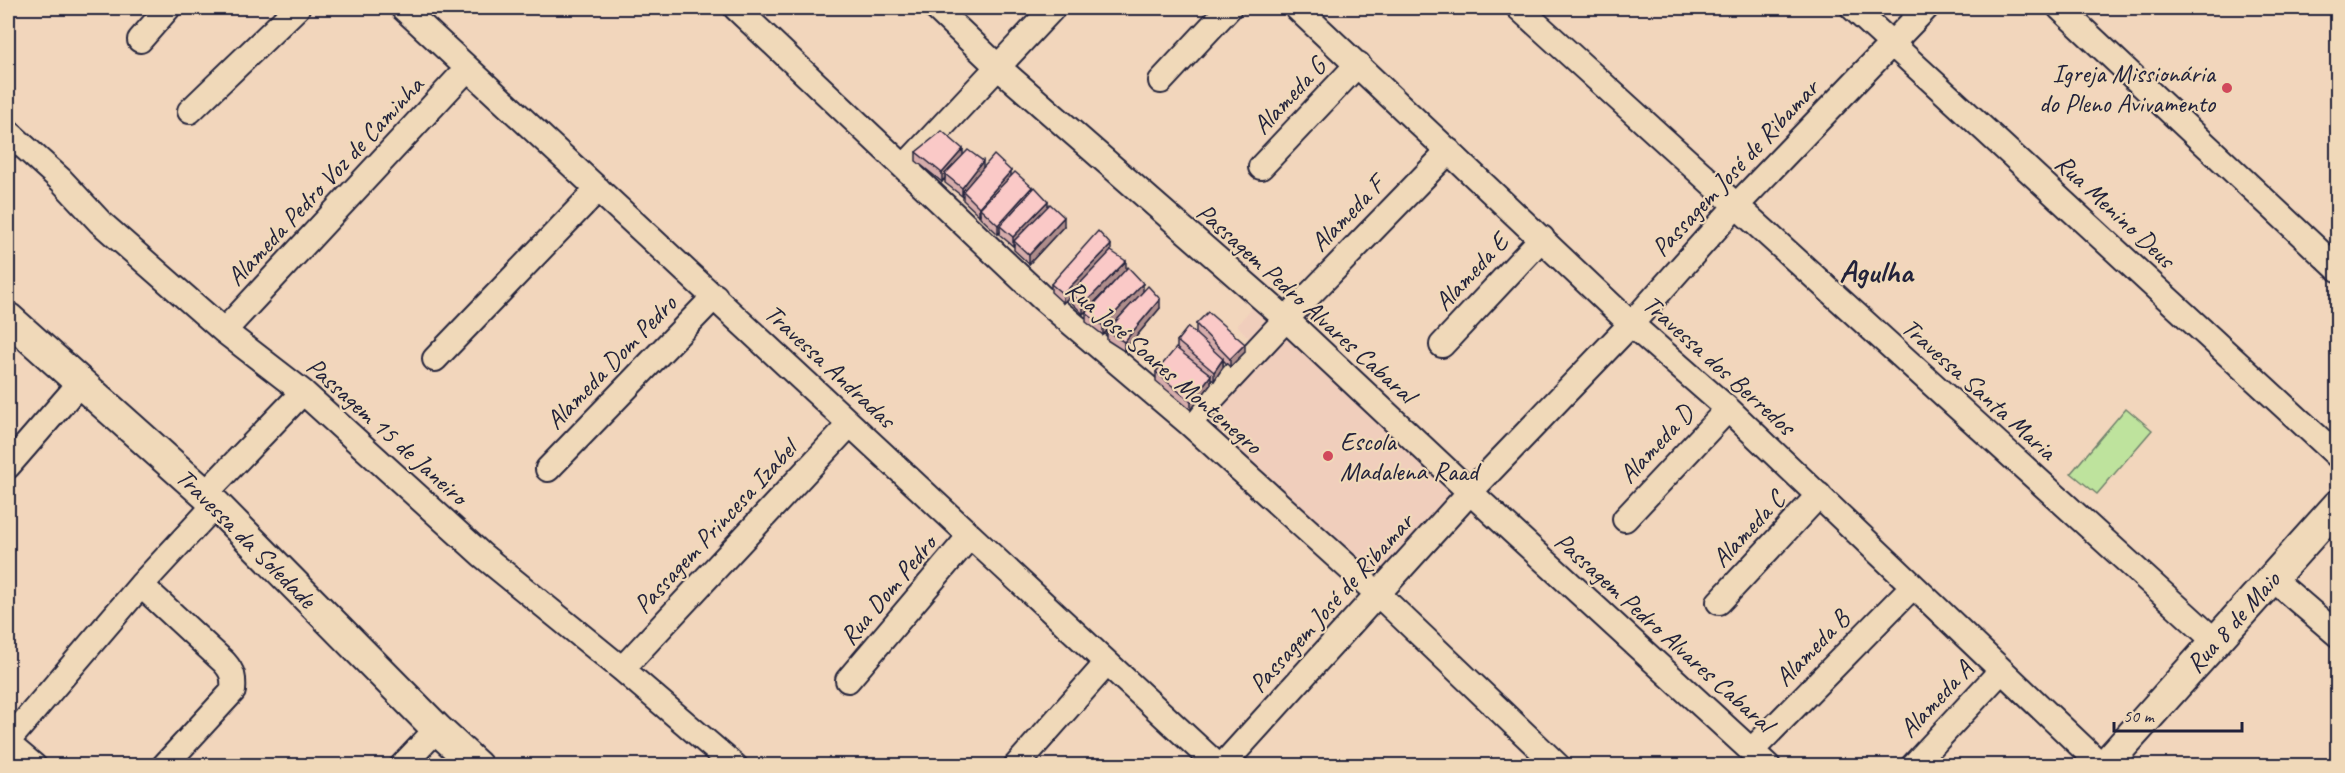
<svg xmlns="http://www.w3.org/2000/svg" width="2345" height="773" font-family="Caveat,sans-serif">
	<rect width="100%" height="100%" fill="#f2d6bc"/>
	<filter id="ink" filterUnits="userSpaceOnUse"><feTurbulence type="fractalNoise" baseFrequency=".0167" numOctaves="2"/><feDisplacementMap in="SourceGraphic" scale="12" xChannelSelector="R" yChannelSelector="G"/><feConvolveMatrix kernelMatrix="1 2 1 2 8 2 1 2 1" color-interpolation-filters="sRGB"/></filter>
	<g filter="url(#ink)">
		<!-- built -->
		<path fill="#f0cebc" d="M1257 302 1277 320 1255 345 1237 325Z
			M1285 335 1453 493 1377 579 1201 419Z"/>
		<!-- grass -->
		<path fill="#bee39d" stroke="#70826c" stroke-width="1.5" d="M2126 408 2152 430 2097 494 2071 473Z"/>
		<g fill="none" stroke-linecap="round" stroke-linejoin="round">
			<!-- minor casing -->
			<g stroke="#22223b" stroke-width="28">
				<path id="minor" d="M403 8 1218 766
					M736 8 1042 298 1189 423 1378 594 1558 766
					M936 8 998 67 1286 319 1470 492 1768 766
					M1297 8 1631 324 1728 409 2102 766
					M1519 8 2216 642
					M1853 8 2338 456
					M2060 8 2338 269
					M140 40 168 8
					M1161 81 1229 8
					M190 111 297 8
					M8 132 61 180 100 222 224 331 303 392 482 555 622 669 735 766
					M905 166 1053 8
					M1261 167 1358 64
					M224 331 467 69
					M1442 345 1542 238
					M435 359 598 189
					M1189 423 1286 319 1449 151
					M8 466 81 382
					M548 469 715 296
					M205 494 303 392
					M1625 519 1728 409
					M2273 579 2338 635
					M141 585 224 662C233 672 234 678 233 691L164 766
					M1719 602 1819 495
					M622 669 850 424
					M848 680 970 536
					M8 741 141 585 215 505
					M8 744 34 766
					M1752 750 1913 586
					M402 766 437 729
					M1016 766 1107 663
					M1222 766 1470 492 1631 324 1735 207 1926 8
					M1913 766 2001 671"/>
			</g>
			<!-- major casing -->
			<g stroke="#22223b" stroke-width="34">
				<path id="major" d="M8 318 205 494 437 729 477 766
					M2104 766 2338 505"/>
			</g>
			<!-- minor -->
			<use href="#minor" stroke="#f0d9b9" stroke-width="24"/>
			<!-- major -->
			<use href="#major" stroke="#f0d9b9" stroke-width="30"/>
		</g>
		<!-- wall -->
		<path fill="#d7adab" stroke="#22223b" stroke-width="1.5" d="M916 152 963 155 983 167 1011 176 1032 191 1048 207 1064 226 1029 264 1014 250V244L1013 246 1000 235V232L998 234 980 217V214L979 215 963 200V195L962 196 945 183V178L942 182 916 161Z
			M1126 269 1143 291 1160 308 1124 351 1107 340V331L1128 308 1103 335 1086 322V313L1105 291 1083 314 1071 302V295L1063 303 1051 292V284Z
			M1196 324 1245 352 1230 367 1223 360V367L1214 381 1211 379V384L1191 410 1156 381V372L1177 349V341L1196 333Z"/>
		<!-- shaded-wall -->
		<path fill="#af8d8b" stroke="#22223b" stroke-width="1.5" d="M963 149V157L945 174V178L942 182V173Z
			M983 161V170L963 191 962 196V188Z
			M1011 171V179L980 208V214L979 215V207Z
			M1032 187V195L1000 226V232L998 234V225Z
			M1048 201V210L1014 241V244L1013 246V237Z
			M1064 217V226L1029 264V255Z
			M1111 245V254L1071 293V295L1063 303V294Z
			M1126 261V270L1083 314V305Z
			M1143 283V292L1103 335V326Z
			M1160 299V308L1124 351V342Z
			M1245 344V352L1230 367V359Z
			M1223 359V367L1214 381V372Z
			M1211 375V384L1191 410V402Z"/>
		<!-- building -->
		<path fill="#fac9c7" stroke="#22223b" stroke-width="1.5" d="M942 131 963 149 942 173 916 152Z
			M968 150 983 161 962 188 945 174Z
			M994 155 1011 171 979 207 963 191Z
			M1015 172 1032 187 998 225 980 208Z
			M1035 187 1048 201 1013 237 1000 226Z
			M1050 204 1064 217 1029 255 1014 241Z
			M1098 231 1111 245 1063 294 1051 284Z
			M1111 251 1126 261 1083 305 1071 293Z
			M1128 267 1143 283 1103 326 1086 313Z
			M1148 286 1160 299 1124 342 1107 331Z
			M1208 312 1245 344 1230 359 1196 324Z
			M1188 327 1223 359 1214 372 1177 341Z
			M1176 348 1211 375 1191 402 1156 372Z"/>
	</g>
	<!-- markers -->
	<g fill="#d1495b" stroke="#f0d9b9" stroke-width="2">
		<circle cx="2227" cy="88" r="6"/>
		<circle cx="1328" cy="456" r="6"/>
	</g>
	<g text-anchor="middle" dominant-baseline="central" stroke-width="4.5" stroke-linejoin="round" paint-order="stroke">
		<!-- poi labels -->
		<g font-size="26" fill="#22223b" stroke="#f0d9b9" text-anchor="end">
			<text x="2215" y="73">Igreja Missionária<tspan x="2215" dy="30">do Pleno Avivamento</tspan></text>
			<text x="1340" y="441" text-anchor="start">Escola<tspan x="1340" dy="30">Madalena Raad</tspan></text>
		</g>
		<!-- street labels -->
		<g font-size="26" fill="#22223b" stroke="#f0d9b9">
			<text transform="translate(1289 96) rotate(-47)">Alameda G</text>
			<text transform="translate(1735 168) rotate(-47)">Passagem José de Ribamar</text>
			<text transform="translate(325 181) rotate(-47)">Alameda Pedro Voz de Caminha</text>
			<text transform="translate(2115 211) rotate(43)">Rua Menino Deus</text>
			<text transform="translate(1347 214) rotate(-46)">Alameda F</text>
			<text transform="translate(1471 272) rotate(-47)">Alameda E</text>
			<text transform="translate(1306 303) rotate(42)">Passagem Pedro Alvares Cabaral</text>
			<text transform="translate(611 362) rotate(-46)">Alameda Dom Pedro</text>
			<text transform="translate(1719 365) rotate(42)">Travessa dos Berredos</text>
			<text transform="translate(830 366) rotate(43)">Travessa Andradas</text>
			<text transform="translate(1164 367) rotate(41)">Rua José Soares Montenegro</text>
			<text transform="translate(1979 389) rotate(42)">Travessa Santa Maria</text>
			<text transform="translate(387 431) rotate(42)">Passagem 15 de Janeiro</text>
			<text transform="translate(1656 444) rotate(-47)">Alameda D</text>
			<text transform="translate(715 527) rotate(-47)">Passagem Princesa Izabel</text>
			<text transform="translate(1748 529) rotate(-47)">Alameda C</text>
			<text transform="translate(246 538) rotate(45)">Travessa da Soledade</text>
			<text transform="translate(888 590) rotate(-50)">Rua Dom Pedro</text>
			<text transform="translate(1331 603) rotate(-48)">Passagem José de Ribamar</text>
			<text transform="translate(2233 622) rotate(-48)">Rua 8 de Maio</text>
			<text transform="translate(1664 632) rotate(42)">Passagem Pedro Alvares Cabaral</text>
			<text transform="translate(1812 648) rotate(-46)">Alameda B</text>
			<text transform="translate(1936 699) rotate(-47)">Alameda A</text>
		</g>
		<!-- district labels -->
		<g font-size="32" font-weight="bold" fill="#22223b" stroke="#f0d9b9">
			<text x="1876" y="271">Agulha</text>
		</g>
	</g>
	<!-- margin -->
	<rect width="2345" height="773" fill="none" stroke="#f0d9b9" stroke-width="30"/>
	<rect x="15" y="15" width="2315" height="743" fill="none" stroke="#22223b" stroke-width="2" filter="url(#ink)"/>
	<!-- scale -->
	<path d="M2114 722v9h128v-9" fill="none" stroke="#22223b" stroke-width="3"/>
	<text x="2123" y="722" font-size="18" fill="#22223b" stroke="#f0d9b9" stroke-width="4.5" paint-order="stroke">50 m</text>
</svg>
